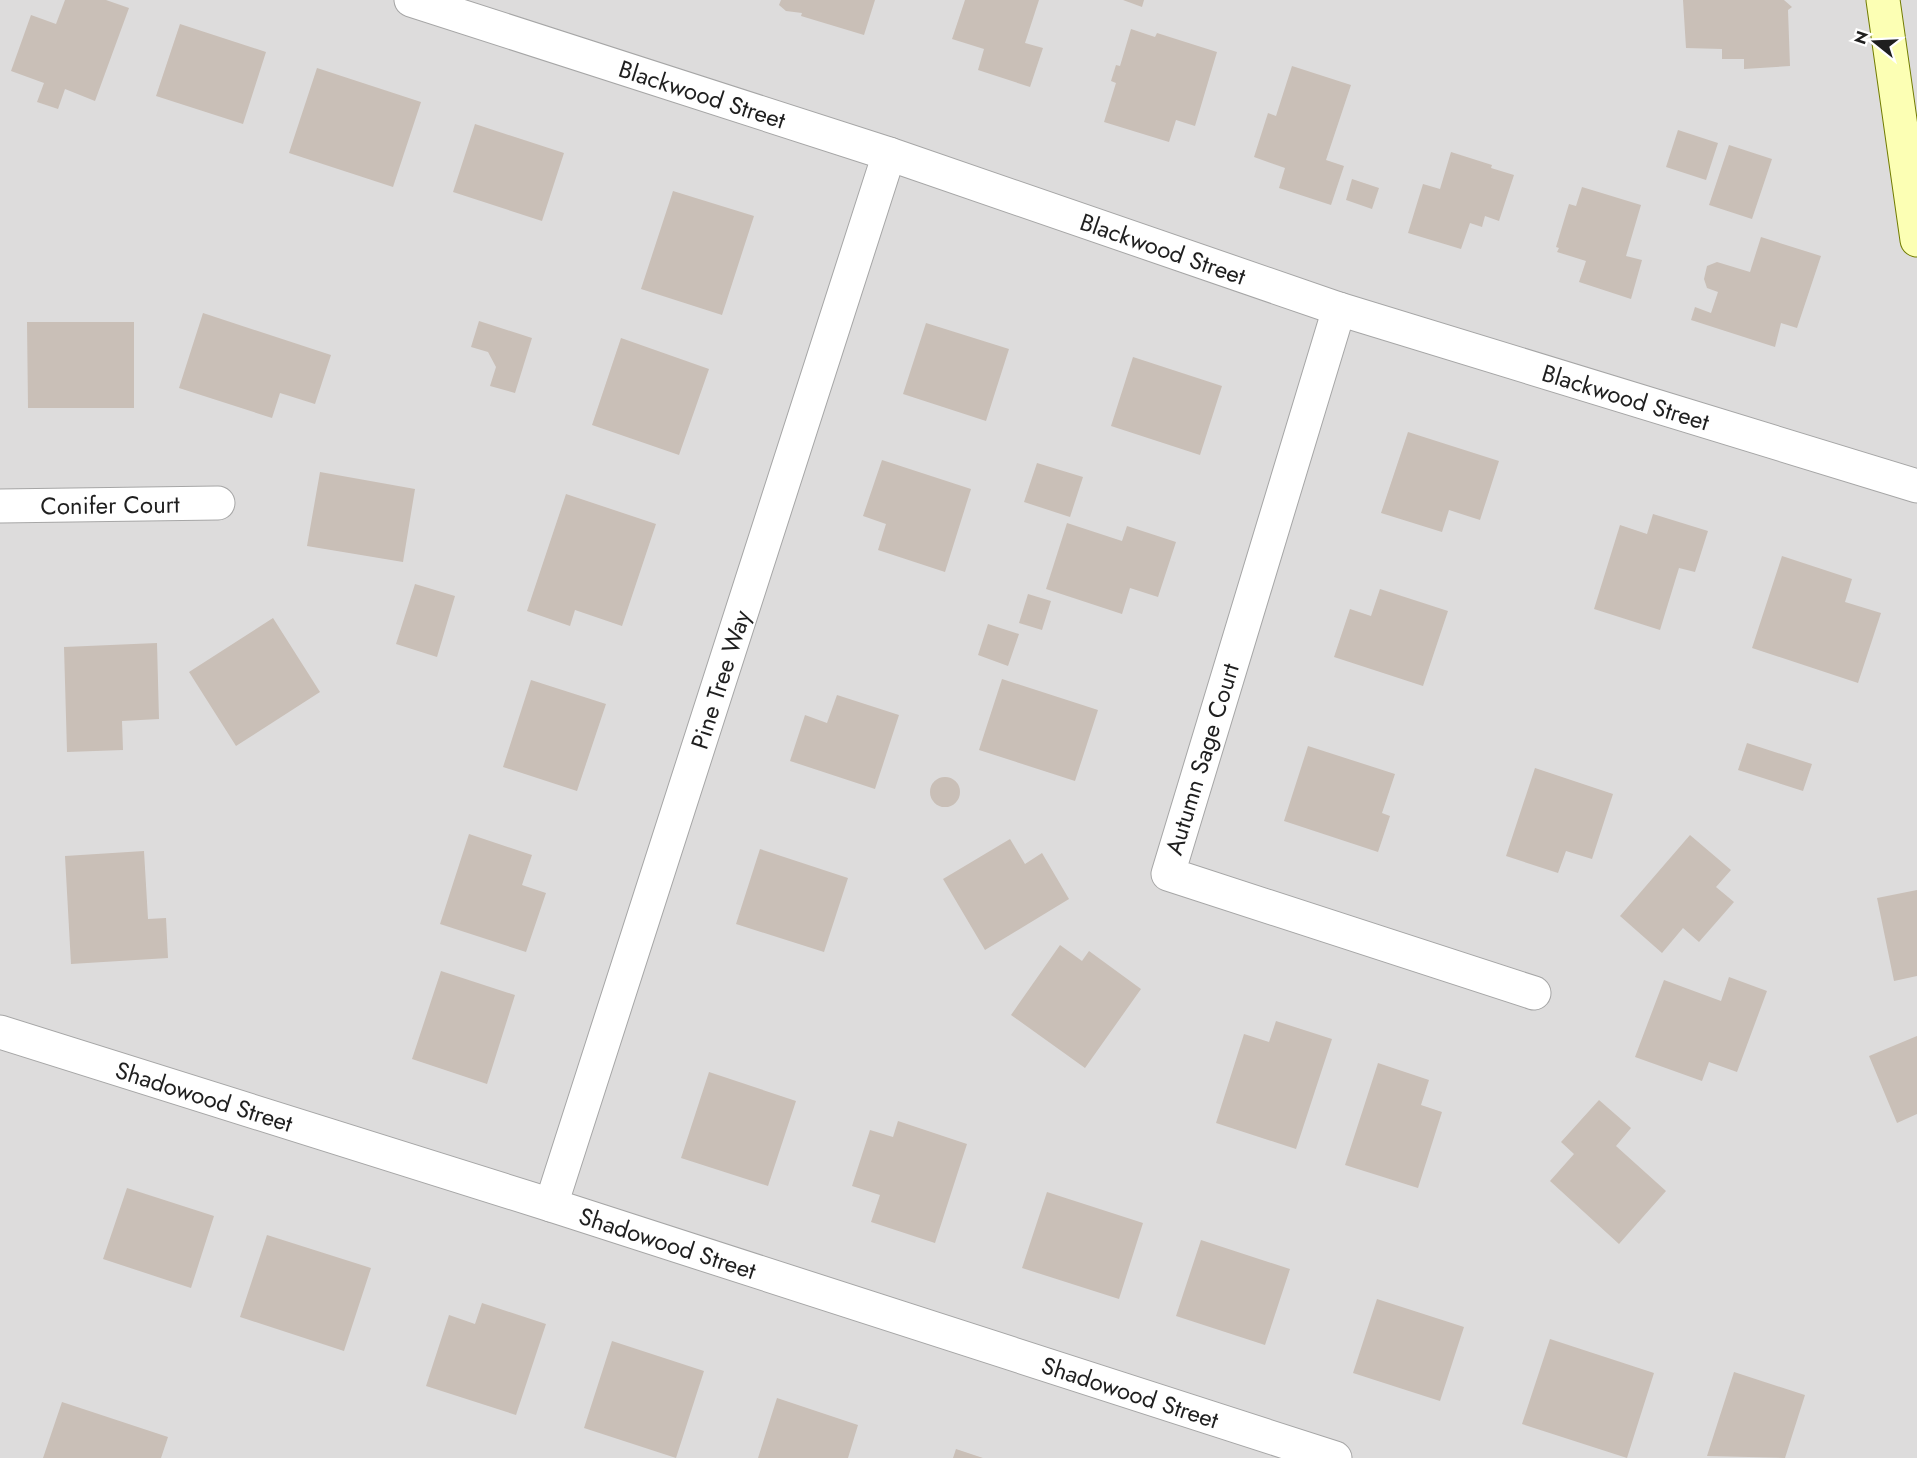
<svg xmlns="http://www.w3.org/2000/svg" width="1917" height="1458" font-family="Jost,sans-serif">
	<rect width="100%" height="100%" fill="#f1ede5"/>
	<!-- residential -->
	<path fill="#dddcdc" d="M0 0H1917V1458H0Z"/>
	<!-- building -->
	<path fill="#c9bfb7" d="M65 0H106L129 8 95 101 65 89 58 109 37 102 44 83 11 71 31 15 56 24Z
		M781 0H875L864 35 801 16 802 13 786 11 779 5Z
		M965 0H1039L1025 43 1043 48 1030 87 978 70 984 49 952 39Z
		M1123 0H1144L1142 7Z
		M1683 0H1784L1792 7 1788 10 1790 66 1744 69V59H1722V49L1686 48Z
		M180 24 266 52 243 124 156 96Z
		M1131 29 1155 37 1157 33 1217 52 1195 126 1176 120 1169 142 1104 122 1116 83 1111 81 1116 65 1120 66Z
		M1292 66 1351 85 1326 160 1344 166 1331 205 1279 188 1285 168 1254 157 1268 113 1276 116Z
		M317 68 421 102 393 187 289 153Z
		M475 124 564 153 542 221 453 192Z
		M1678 130 1718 143 1706 180 1666 167Z
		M1729 145 1772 159 1752 219 1709 205Z
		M1451 152 1492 165 1491 168 1514 175 1499 221 1485 216 1482 227 1470 223 1461 249 1408 233 1423 184 1440 189Z
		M1352 179 1379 188 1372 209 1346 200Z
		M1582 187 1641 205 1626 256 1642 260 1631 299 1579 282 1586 261 1557 252 1559 248 1556 247 1569 204 1576 206Z
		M673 191 754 216 722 315 641 289Z
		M1761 237 1821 256 1797 328 1781 323 1775 347 1691 320 1695 307 1711 313 1718 292 1707 288 1704 279 1707 266 1717 262 1750 272Z
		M203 313 331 355 315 404 280 393 272 418 179 388Z
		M479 321 532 338 515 393 490 386 496 367 488 352 471 347Z
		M27 322H134V408H28Z
		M926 323 1009 349 986 421 903 394Z
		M621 338 709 369 679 455 592 425Z
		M1133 357 1222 386 1200 455 1111 426Z
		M1408 432 1499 461 1480 520 1449 510 1442 532 1381 513Z
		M882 460 971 489 945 572 878 550 886 524 863 516Z
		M1037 463 1083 477 1070 517 1024 502Z
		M320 472 415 489 403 562 307 546Z
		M566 494 656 524 622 626 575 610 570 626 527 611Z
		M1653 514 1708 531 1695 572 1679 568 1660 630 1594 609 1620 525 1647 534Z
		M1067 523 1122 541 1127 526 1176 542 1158 597 1130 588 1122 614 1046 589Z
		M1782 556 1852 579 1845 602 1881 613 1858 683 1752 648Z
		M415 584 455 596 437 657 396 644Z
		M1380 589 1448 611 1423 686 1334 657 1350 609 1371 616Z
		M1028 594 1051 601 1042 630 1019 623Z
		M273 618 320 692 236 746 189 672Z
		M988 624 1019 634 1008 666 978 655Z
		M157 643 159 719 122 721 123 750 67 752 64 647Z
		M1002 679 1098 710 1075 781 979 750Z
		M531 680 606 704 577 791 503 767Z
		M837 695 899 715 875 789 790 761 805 715 827 723Z
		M1747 743 1812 764 1803 791 1738 770Z
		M1308 746 1395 774 1382 813 1390 816 1378 852 1284 821Z
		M1535 768 1613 794 1592 859 1566 851 1558 873 1506 856Z
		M930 792a15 15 0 1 1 30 0a15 15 0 1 1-30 0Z
		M469 834 532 855 522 885 546 893 526 952 440 924Z
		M1690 835 1731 870 1716 887 1734 902 1699 942 1683 928 1662 953 1620 916Z
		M1010 839 1025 864 1042 853 1069 899 985 950 943 879Z
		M760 849 848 878 824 952 736 924Z
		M144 851 148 919 166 918 168 958 71 964 65 856Z
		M1917 890V976L1894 981 1877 898Z
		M1060 945 1082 961 1089 951 1141 989 1085 1068 1011 1015Z
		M441 971 515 995 487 1084 412 1059Z
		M1729 977 1767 991 1737 1072 1709 1062 1702 1081 1635 1057 1664 980 1721 1001Z
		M1276 1021 1332 1039 1296 1149 1216 1123 1244 1034 1269 1042Z
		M1917 1036V1114L1897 1123 1869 1056Z
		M1378 1063 1429 1080 1421 1105 1442 1112 1418 1188 1345 1165Z
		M709 1072 796 1101 768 1186 681 1158Z
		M1599 1100 1631 1128 1616 1146 1666 1191 1619 1244 1550 1181 1574 1154 1561 1142Z
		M898 1121 967 1144 935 1243 871 1222 880 1195 852 1186 870 1130 893 1137Z
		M127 1188 214 1216 191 1288 103 1259Z
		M1047 1192 1143 1223 1119 1299 1022 1268Z
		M267 1235 371 1268 344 1351 240 1317Z
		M1201 1240 1290 1269 1265 1345 1176 1316Z
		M1377 1299 1464 1327 1440 1401 1353 1373Z
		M482 1303 546 1324 516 1415 426 1386 449 1315 475 1324Z
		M1550 1339 1654 1373 1627 1458 1522 1424Z
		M612 1341 704 1371 676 1458 584 1428Z
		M1734 1372 1805 1395 1785 1458 1707 1456Z
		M777 1398 858 1425 848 1458H758Z
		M62 1402 168 1437 161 1458H43Z
		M956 1449 983 1458H953Z"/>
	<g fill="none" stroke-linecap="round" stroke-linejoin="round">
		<!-- street casing -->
		<g stroke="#a6a6a6" stroke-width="35">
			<g id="street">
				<path id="s1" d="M411 0 889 154 1339 309 1917 486"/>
				<path d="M1339 309 1168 874 1534 993"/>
				<path id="s2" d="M0 506 218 503"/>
				<path id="s3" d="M0 1032 551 1205 1335 1458"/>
				<path id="s4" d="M551 1205 889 154"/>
			</g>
		</g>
		<!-- secondary casing -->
		<g stroke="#717c00" stroke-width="35">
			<path id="secondary" d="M1883 0 1917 240"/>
		</g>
		<!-- street -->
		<use href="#street" stroke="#fff" stroke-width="33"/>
		<!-- secondary -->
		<use href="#secondary" stroke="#fcffb4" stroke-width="33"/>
	</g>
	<g text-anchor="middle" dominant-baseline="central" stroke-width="4.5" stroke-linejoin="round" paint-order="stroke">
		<!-- street labels -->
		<g font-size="24" fill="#1f1f1f" stroke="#fff">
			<text stroke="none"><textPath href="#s1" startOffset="306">Blackwood Street</textPath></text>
			<text stroke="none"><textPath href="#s1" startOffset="792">Blackwood Street</textPath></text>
			<text stroke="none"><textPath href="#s1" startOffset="1278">Blackwood Street</textPath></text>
			<text stroke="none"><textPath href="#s2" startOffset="110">Conifer Court</textPath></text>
			<text stroke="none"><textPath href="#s4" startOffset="552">Pine Tree Way</textPath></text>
			<text transform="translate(1202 759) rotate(-73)">Autumn Sage Court</text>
			<text stroke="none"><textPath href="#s3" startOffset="214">Shadowood Street</textPath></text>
			<text stroke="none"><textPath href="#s3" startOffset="700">Shadowood Street</textPath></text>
			<text stroke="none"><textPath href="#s3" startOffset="1186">Shadowood Street</textPath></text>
		</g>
	</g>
	<!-- north arrow -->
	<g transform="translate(1875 42) rotate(288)" stroke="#ffffff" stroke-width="4.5" paint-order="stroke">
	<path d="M0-4.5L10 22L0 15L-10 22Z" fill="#1f1f1f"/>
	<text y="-9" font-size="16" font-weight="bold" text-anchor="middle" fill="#1f1f1f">N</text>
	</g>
</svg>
